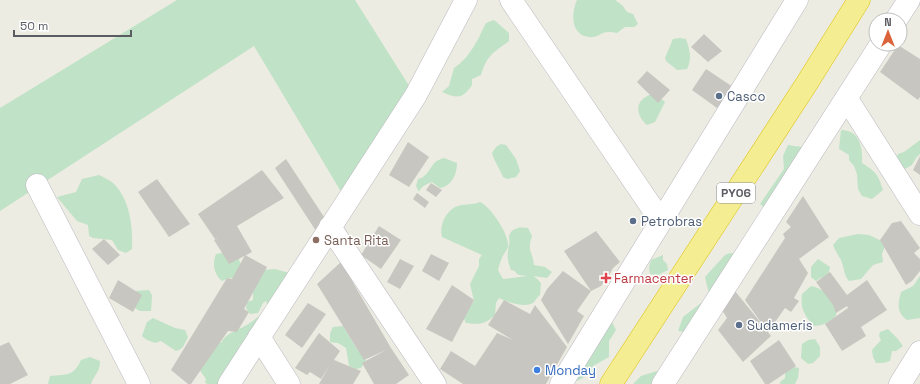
<svg xmlns="http://www.w3.org/2000/svg" width="920" height="384" font-family="'Space Grotesk',sans-serif">
	<rect width="100%" height="100%" fill="#ecece2"/>
	<!-- green -->
	<path fill="#c0e2c6" d="M177 0H355L418 100 343 195 254 46 0 211V108Z
		M577 0H615L622 5 627 12 633 14 638 24 634 27H625L617 33C610 32 606 31 599 35 597 36 595 37 593 37 591 38 586 36 584 36 570 30 572 11 577 0Z
		M494 20 509 33V41C493 53 487 55 481 75L472 79V85C462 100 456 98 442 92L449 86 454 68C470 58 478 39 486 23Z
		M680 38 686 39C690 50 692 59 687 69L677 70 666 61 665 58 673 39Z
		M649 95H657L665 102 655 122 647 125C636 115 634 102 649 95Z
		M841 130C860 130 863 148 862 163 876 172 878 174 883 190L872 199 862 196 858 189 857 174 854 166 849 160V155L839 149Z
		M920 140V154L916 158 912 165 903 170 894 163 898 154 904 152Z
		M501 144 506 145 516 159 520 171 516 177 507 179 503 177C500 169 494 161 492 153L496 147Z
		M788 145 802 147 804 152 765 208 760 204 784 169 783 156Z
		M444 158 457 163C457 174 452 186 440 188L432 182C427 184 421 186 419 192L416 186 418 179C420 178 423 178 424 176 433 169 430 162 444 158Z
		M99 175C104 177 109 180 113 183 130 199 133 227 132 249L126 253 118 250 112 240 93 238 89 236 88 225 77 221 57 197 76 192 82 179Z
		M480 202C490 206 510 235 508 247 507 251 503 254 502 258 500 262 499 266 498 270L503 279 527 276C522 275 518 277 515 271L511 270C507 259 507 256 509 245 510 242 509 239 509 236 512 227 521 227 528 228L532 236C527 251 532 250 534 265L545 267 552 272 547 278 534 276 541 283 540 295C537 297 536 299 534 302 527 309 507 302 499 298L496 303 495 315C485 324 480 325 466 323L459 308 471 305 474 301 470 284 479 266V259L482 255 442 237C439 225 446 210 458 206 462 204 467 205 471 204 474 204 477 203 480 202Z
		M858 234 869 235 886 243 882 254 883 262 873 265 861 279 849 281C844 276 844 267 841 260 838 255 835 250 833 245L839 238Z
		M222 253 237 255 242 267 238 278H229L222 281C214 274 212 264 216 254Z
		M730 253 737 254 709 294 705 277 725 255Z
		M663 255V260L667 264 668 270 658 275 650 274 649 268 651 260Z
		M818 259 830 267 828 276 820 278 816 281 811 277V267Z
		M275 269 289 273 269 308 266 301 263 303 258 313 250 314 246 308 247 302 253 300V292L263 270Z
		M920 276V318L907 320C896 312 898 303 901 292L913 286Z
		M811 286C822 288 831 296 836 306 837 309 836 313 836 316 829 322 823 326 813 326 805 314 800 310 802 294Z
		M149 290 152 295 151 311H140L133 307 131 297 136 291Z
		M706 299 684 332 678 331 683 317Z
		M261 315 245 343 239 346 243 349 221 384H208L205 383 206 379 199 369 212 342 221 343C226 333 236 331 245 326 251 323 256 318 261 315Z
		M153 318 175 328 185 330 188 337C185 343 183 350 176 351L161 341 155 343 147 340 142 336 147 322Z
		M612 322 616 330 609 341V357L593 366V372L577 381 572 365Z
		M343 326 357 349 363 354 366 361 361 368 356 369 349 366 346 348 338 343 330 342V333L333 327Z
		M888 329 897 338 903 346 896 351H892L890 361 883 363H876L873 357 872 350 881 340 879 336 880 332Z
		M815 339 820 347V356L813 363 808 364 801 358 802 344 808 340Z
		M90 357 100 361C100 373 94 374 91 384H48L50 376C67 374 73 377 81 360Z
		M789 366 799 368 798 378 795 384H780V382L785 378V373Z
		M657 371 659 378 657 384H633L641 376Z"/>
	<!-- building -->
	<path fill="#c8c6c0" d="M704 34 722 51 708 62 691 47Z
		M898 45 920 59V97L918 100 880 72Z
		M706 69 733 87 717 108 692 90Z
		M647 71 670 90 658 103 637 82Z
		M408 142 429 157 409 187 389 175Z
		M920 156V175L913 170Z
		M286 159 328 223 316 231 275 168Z
		M262 170 284 198 237 226 252 252 229 264 214 240 219 237 215 239 198 214Z
		M157 179 190 224 169 237 138 192Z
		M431 183 442 190 436 197 426 190Z
		M417 193 429 202 425 208 413 199Z
		M803 196 829 237 799 259 808 273 794 298 799 301 791 312 785 308 768 332 771 336 743 362 718 330 727 318 722 310 735 291 765 328 745 300 785 238 783 234 791 227 786 222Z
		M901 221 920 248 914 253 920 259V271L912 281 906 285 880 240 892 223Z
		M379 226 401 240 381 269 361 255Z
		M596 231 620 262 613 268 607 279 601 286 591 291 564 251Z
		M104 239 120 255 108 265 92 249Z
		M431 254 449 263 439 281 422 271Z
		M245 255 267 267 244 309 249 312 237 332 228 331 191 384H188L171 370 227 278 232 279Z
		M400 259 414 266 400 289 387 282Z
		M341 262 391 348 409 375 396 384H374L362 363 386 350 364 360 317 284Z
		M563 271 591 291 577 311 584 316 568 344 541 300 547 289Z
		M830 272 847 295 867 280 887 310 861 327 866 336 842 351 825 324 848 308 847 306 836 313 833 305 816 282Z
		M118 280 142 295 133 312 109 298Z
		M452 285 474 300 452 342 426 329Z
		M504 300 530 314 535 305 567 347 546 384H463L440 369 451 351 475 366 497 333 513 340 488 325Z
		M308 303 326 314 302 348 285 335Z
		M319 333 340 351 334 360 361 371 353 384H319L330 365 321 379 310 372 307 375 295 368Z
		M779 340 796 366 769 384H765L750 361Z
		M9 342 28 375 10 384H0V346Z"/>
	<g fill="none" stroke-linecap="round" stroke-linejoin="round">
		<!-- minor casing -->
		<g stroke="#babac0" stroke-width="23">
			<path id="minor" d="M511 0 661 221
				M896 20 909 0
				M847 99 920 214
				M37 185 139 384
				M330 227 435 384
				M259 337 289 384
				M229 384 416 95 466 0
				M561 384 797 0
				M663 384 881 44
				M900 384 920 352"/>
		</g>
		<!-- highway casing -->
		<g stroke="#ddc211" stroke-width="23">
			<path id="highway" d="M611 384 807 83 859 0"/>
		</g>
		<!-- minor -->
		<use href="#minor" stroke="#fff" stroke-width="22"/>
		<!-- highway -->
		<use href="#highway" stroke="#f5ed91" stroke-width="22"/>
	</g>
	<!-- markers -->
	<g fill="#5c6f8a" stroke="#fff" stroke-width="1.5">
		<circle cx="719" cy="96" r="4"/>
		<circle cx="633" cy="221" r="4"/>
		<circle cx="739" cy="325" r="4"/>
	</g>
	<circle fill="#8d6e63" stroke="#fff" stroke-width="1.5" cx="316" cy="240" r="4"/>
	<path fill="#e0444e" stroke="#fff" stroke-width="1.5" d="M604 272h4v4h4v4h-4v4h-4v-4h-4v-4h4z"/>
	<circle fill="#3f7fe0" stroke="#fff" stroke-width="1.5" cx="537" cy="370" r="4"/>
	<g text-anchor="middle" dominant-baseline="central" stroke-width="3" stroke-linejoin="round" paint-order="stroke">
		<!-- shield labels -->
		<rect fill="#fff" stroke="#8c8d91" stroke-width="1" x="717" y="183" width="38" height="20" rx="3"/>
		<g font-size="12" font-weight="bold" fill="#5a5c62">
			<text x="736" y="193">PY06</text>
		</g>
		<!-- service labels -->
		<g font-size="13" fill="#4e5e75" stroke="#fff" text-anchor="start">
			<text x="727" y="96">Casco</text>
			<text x="641" y="221">Petrobras</text>
			<text x="747" y="325">Sudameris</text>
		</g>
		<!-- education labels -->
		<g font-size="13" fill="#785e54" stroke="#fff" text-anchor="start">
			<text x="324" y="240">Santa Rita</text>
		</g>
		<!-- health labels -->
		<g font-size="13" fill="#be3a42" stroke="#fff" text-anchor="start">
			<text x="614" y="278">Farmacenter</text>
		</g>
		<!-- shop labels -->
		<g font-size="13" fill="#366cbe" stroke="#fff" text-anchor="start">
			<text x="545" y="370">Monday</text>
		</g>
	</g>
	<!-- north arrow -->
	<g transform="translate(888 32)"><circle r="19" fill="#ffffff" stroke="#bdbec0"/>
	<path d="M0-3L7 15L0 10L-7 15Z" fill="#dc6239"/>
	<text y="-6" font-size="11" font-weight="bold" text-anchor="middle" fill="#5a5c62">N</text>
	</g>
	<!-- scale -->
	<path d="M14 30v6h117v-6" fill="none" stroke="#5a5c62" stroke-width="2"/>
	<text x="20" y="30" font-size="12" fill="#5a5c62" stroke="#ffffff" stroke-width="3" paint-order="stroke">50 m</text>
</svg>
